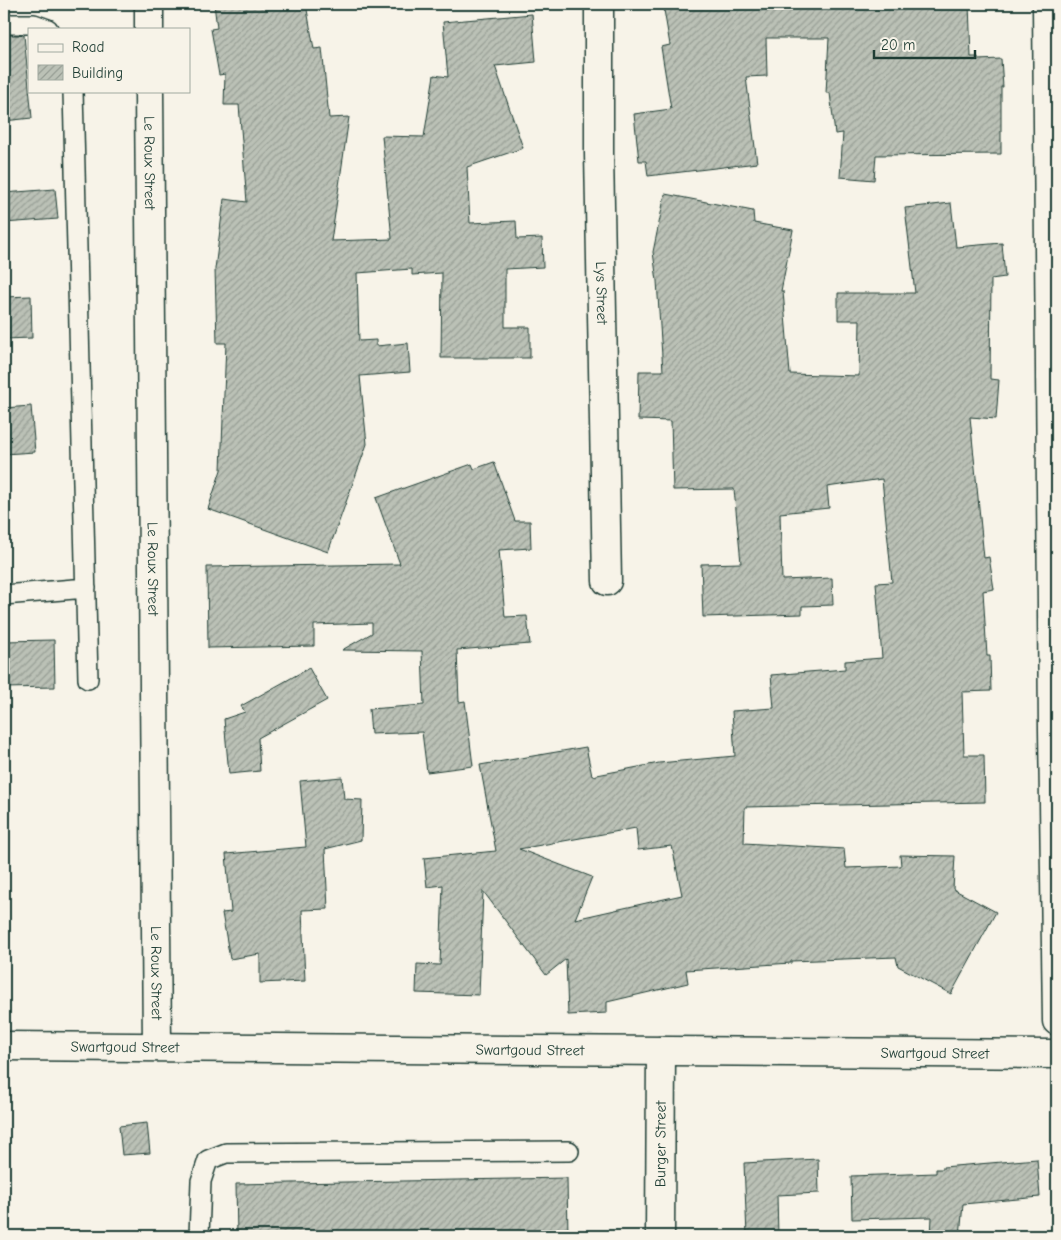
<svg xmlns="http://www.w3.org/2000/svg" width="1061" height="1240" font-family="'Comic Neue',sans-serif">
	<defs>
		<pattern id="building-hatch" width="6" height="6" patternUnits="userSpaceOnUse" patternTransform="scale(1.25)"><rect width="6" height="6" fill="#bbc1b6"/><path d="M-1 1l2-2M0 6l6-6M5 7l2-2" fill="none" stroke="#979e95"/></pattern>
	</defs>
	<rect width="100%" height="100%" fill="#f7f3e8"/>
	<filter id="ink" filterUnits="userSpaceOnUse"><feTurbulence type="fractalNoise" baseFrequency=".02" numOctaves="2"/><feDisplacementMap in="SourceGraphic" scale="10" xChannelSelector="R" yChannelSelector="G"/><feConvolveMatrix kernelMatrix="1 2 1 2 8 2 1 2 1" color-interpolation-filters="sRGB"/></filter>
	<g filter="url(#ink)">
		<!-- building -->
		<path fill="url(#building-hatch)" stroke="#1f3d34" fill-rule="evenodd" d="M214 4H306L314 49 322 48 329 118 349 117 331 241 392 239 382 136 424 137 434 75 448 77 443 22 532 14 536 62 495 66 523 148 467 167 470 223 516 221 517 239 542 238 543 267 505 269V327H530V358H441L442 273 412 275V269L357 273 359 341 376 340V346L408 343 410 372 360 376 367 444 328 552 208 509 221 470 226 343H217L215 269 224 199 247 202 239 105H224L225 74 219 75 211 29 217 28Z
			M663 4H866V8L930 4H969L971 57H978V60L1001 59 1003 87H1001V154L876 155 874 180 840 177 843 133 835 134 830 93H826L829 38H766L767 76 746 77 757 163 648 176 646 161H639L634 114 671 109 661 47 670 45Z
			M4 35H24L32 118 4 121Z
			M55 189 58 219 4 223V193Z
			M665 194 753 211 754 223 793 230 781 291H783L790 374 859 376 860 320H838V293H915L905 208 951 203 956 247 1002 243 1005 277 991 279 990 379 999 380 996 419 970 417 984 558 989 557 994 589 983 591 987 656H990L991 691 962 692 964 755H984L985 802 745 807 744 843 844 849 846 868 901 866 900 855 955 856 953 889 996 912 951 994 898 966 896 957 791 961V963L686 970 688 983 607 1002V1013L568 1015 566 959 546 975 483 891 479 995 416 993 417 964 440 965 443 885 427 887 424 858 496 851 480 765 586 747 592 776 659 763 735 756 732 711 774 708 771 675 845 669V661L882 658 876 583 892 582 882 479 827 487 829 508 780 513 782 580 832 578 833 605 802 606V614L703 617 701 564 741 563 734 489 673 490 671 421 638 420 639 371H663L657 281 653 252ZM636 828 638 850 672 846 682 895 575 919 592 877 519 849Z
			M31 296 32 338 4 339V297Z
			M31 406 35 452 4 454V408Z
			M494 462 515 521H530L531 548 499 550 505 617 527 616 530 644 457 650 459 702 465 701 473 766 427 772 422 732 371 734 369 709 424 705 422 651 342 650 372 633V623L314 625V646L208 648 207 567 400 564 376 498 472 464 474 469Z
			M54 640 55 687 4 688V641Z
			M309 668 327 700 258 738 260 771 229 774 224 719 245 712 241 706Z
			M342 777 344 799 362 800 361 840 325 849 328 909 302 910 305 981 260 983V954L230 959 222 913 231 912 226 854 306 847 300 781Z
			M147 1123 150 1153 122 1155 119 1126Z
			M818 1159 819 1193 777 1195 778 1236H747L744 1163Z
			M1037 1159 1040 1197 963 1204 960 1236H931L932 1217 852 1219 851 1176 936 1173V1169H943V1167Z
			M567 1178 568 1236H237L236 1184Z"/>
		<g fill="none" stroke-linecap="round" stroke-linejoin="round">
			<!-- service casing -->
			<g stroke="#1f3d34" stroke-width="22">
				<path id="service" d="M4 24H34L48 29
					M73 91 88 679
					M4 595 86 588
					M199 1236 201 1181 208 1160 226 1153 569 1151"/>
			</g>
			<!-- minor casing -->
			<g stroke="#1f3d34" stroke-width="31">
				<g id="minor">
					<path d="M149 4V29"/>
					<path id="s1" d="M599 4V153L607 581"/>
					<path d="M1047 4 1053 730 1057 1021"/>
					<path id="s2" d="M149 91 157 1046"/>
					<path id="s3" d="M4 1046 1057 1054"/>
					<path id="s4" d="M660 1236 661 1051"/>
				</g>
			</g>
			<!-- service -->
			<use href="#service" stroke="#f7f3e8" stroke-width="19"/>
			<!-- minor -->
			<use href="#minor" stroke="#f7f3e8" stroke-width="28"/>
		</g>
	</g>
	<g text-anchor="middle" dominant-baseline="central" stroke-width="5" stroke-linejoin="round" paint-order="stroke">
		<!-- street labels -->
		<g font-size="15" fill="#1f3d34" stroke="#f7f3e8">
			<text stroke="none"><textPath href="#s2" startOffset="72">Le Roux Street</textPath></text>
			<text stroke="none"><textPath href="#s1" startOffset="289">Lys Street</textPath></text>
			<text stroke="none"><textPath href="#s2" startOffset="478">Le Roux Street</textPath></text>
			<text stroke="none"><textPath href="#s2" startOffset="882">Le Roux Street</textPath></text>
			<text stroke="none"><textPath href="#s3" startOffset="121">Swartgoud Street</textPath></text>
			<text stroke="none"><textPath href="#s3" startOffset="526">Swartgoud Street</textPath></text>
			<text stroke="none"><textPath href="#s3" startOffset="931">Swartgoud Street</textPath></text>
			<text stroke="none"><textPath href="#s4" startOffset="92">Burger Street</textPath></text>
		</g>
	</g>
	<!-- margin -->
	<rect width="1061" height="1240" fill="none" stroke="#f7f3e8" stroke-width="20"/>
	<rect x="10" y="10" width="1041" height="1220" fill="none" stroke="#1f3d34" stroke-width="2" filter="url(#ink)"/>
	<!-- legend -->
	<rect x="28" y="28" width="162" height="65" fill="#f7f3e8" stroke="#a1aaa0"/>
	<rect x="38" y="44" width="25" height="8" fill="#f7f3e8" stroke="#a1aaa0"/>
	<text x="72" y="52" font-size="15" fill="#1f3d34">Road</text>
	<rect x="38" y="65" width="25" height="15" fill="url(#building-hatch)" stroke="#a1aaa0"/>
	<text x="72" y="78" font-size="15" fill="#1f3d34">Building</text>
	<!-- scale -->
	<path d="M874 50v8h101v-8" fill="none" stroke="#1f3d34" stroke-width="2.5"/>
	<text x="881" y="50" font-size="15" fill="#1f3d34" stroke="#f7f3e8" stroke-width="4" paint-order="stroke">20 m</text>
</svg>
